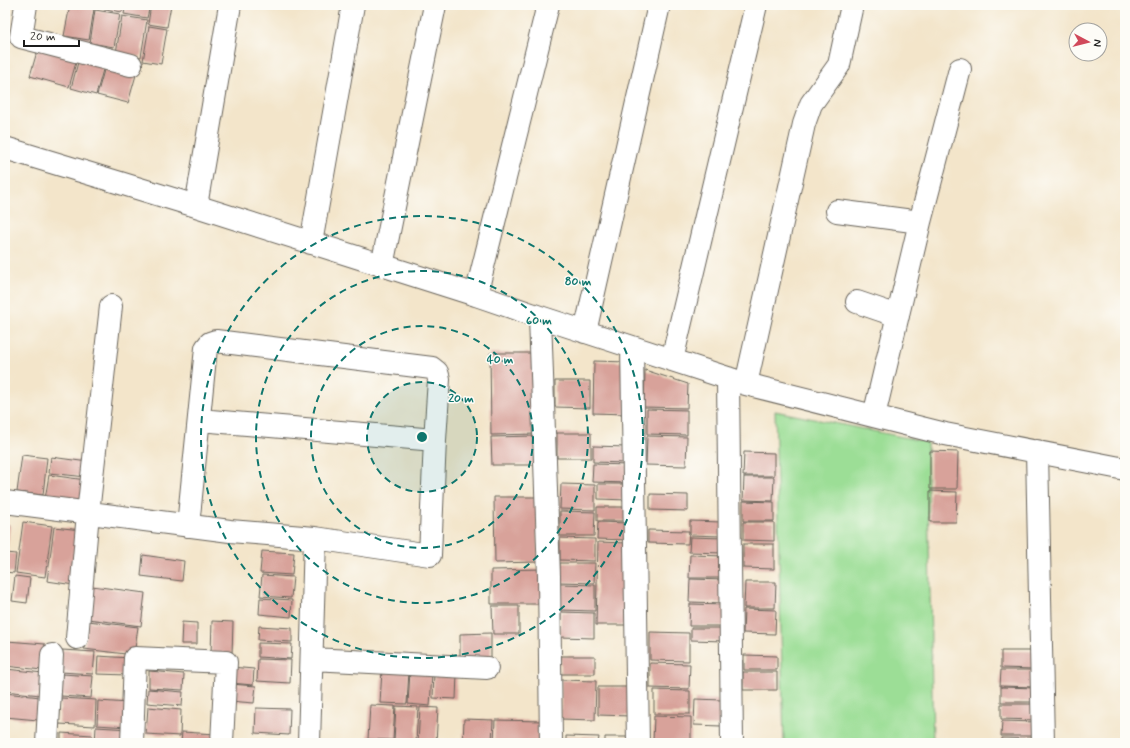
<svg xmlns="http://www.w3.org/2000/svg" width="1130" height="748" font-family="Mynerve,sans-serif">
	<rect width="100%" height="100%" fill="#fdfcf7"/>
	<filter id="ink" filterUnits="userSpaceOnUse"><feTurbulence type="fractalNoise" baseFrequency=".025" numOctaves="2"/><feDisplacementMap in="SourceGraphic" scale="8" xChannelSelector="R" yChannelSelector="G"/><feConvolveMatrix kernelMatrix="1 2 1 2 8 2 1 2 1" color-interpolation-filters="sRGB"/></filter>
	<filter id="wash" filterUnits="userSpaceOnUse"><feTurbulence type="fractalNoise" baseFrequency=".012" numOctaves="4" result="noise"/><feDisplacementMap in="SourceGraphic" scale="16" xChannelSelector="R" yChannelSelector="G"/><feGaussianBlur stdDeviation="0.9" result="paint"/><feColorMatrix in="noise" values="0 0 0 0 0 0 0 0 0 0 0 0 0 0 0 0 0 1.4 0 .05"/><feComposite in="paint" operator="in"/></filter>
	<g filter="url(#wash)">
		<rect width="100%" height="100%" fill="#f3e5ca"/>
		<!-- green -->
		<path fill="#9cde96" stroke="#5c7d59" d="M775 411 927 442 933 743H784Z"/>
		<g id="blocks">
			<!-- building -->
			<path fill="#d8a29a" d="M70 5 94 9 89 40 64 36Z
				M85 5H99L98 8Z
				M101 5H123L122 12 100 8Z
				M126 5H150L147 18 124 14Z
				M151 5H171L167 27 148 24Z
				M95 10 120 14 114 47 90 43Z
				M122 16 147 20 141 57 116 53Z
				M149 26 167 29 161 64 143 61Z
				M38 48 77 59 69 87 30 76Z
				M79 59 104 66 96 95 71 88Z
				M105 67 136 75 128 103 97 95Z
				M490 353H536L537 434 491 435Z
				M594 361 627 362 626 414 593 413Z
				M645 370 688 384 687 408 644 407Z
				M555 381H590V408L555 407Z
				M647 409 687 410V435L647 434Z
				M557 433H591V458H557Z
				M535 436V465H492L491 437Z
				M647 436 687 437 686 466 646 465Z
				M593 446 627 447 626 463 593 462Z
				M930 451 958 452 957 489H930Z
				M744 452 774 453V476H743Z
				M22 455 47 458 43 495 17 492Z
				M51 457 88 462 86 477 49 473Z
				M593 464 629 465V483L592 482Z
				M49 475 86 480 83 504 45 499Z
				M744 477H774L773 501 743 500Z
				M561 484 595 485V510L560 509Z
				M598 484H628V500L598 499Z
				M930 491 957 492 956 522H930Z
				M650 494 688 495V511L650 510Z
				M494 497H537L538 562 495 563Z
				M743 501 774 502V521H743Z
				M597 507H628V521H597Z
				M560 511 595 512 594 536H560Z
				M690 521 722 522V536L690 535Z
				M23 522 52 526 45 577 16 573Z
				M598 522 628 523V540L597 539Z
				M743 522H774V541L743 540Z
				M5 524 10 525 7 553 16 554 14 573 5 572Z
				M54 527 81 530 74 585 47 581Z
				M648 530 689 531 688 544 648 543Z
				M690 537 723 538 722 553 689 552Z
				M560 538 595 539V561L560 560Z
				M598 542 628 543 626 625H596Z
				M743 544H774V569L743 568Z
				M262 551 294 553 292 575 260 573Z
				M143 555 184 561 182 581 141 576Z
				M690 555 725 556 724 578H689Z
				M560 563H595L594 583 559 582Z
				M543 569V604H491V570Z
				M262 575 293 577 291 598 260 596Z
				M15 576 30 578 27 603 12 601Z
				M690 579 725 580 724 603 689 602Z
				M745 582H776L775 608H744Z
				M560 584 595 585V611L560 610Z
				M92 586 145 593 141 626 88 619Z
				M260 598 292 600 291 617 259 614Z
				M690 604 725 605V626H689Z
				M492 606H519V634H493Z
				M744 609 776 610 775 634 743 633Z
				M561 612 594 613V638L560 637Z
				M88 621 138 627 134 655 84 649Z
				M212 621 233 622 232 654 211 653Z
				M182 622 197 623V644H181Z
				M259 626 292 628V642L258 640Z
				M691 628H724V641L691 640Z
				M650 632 689 633V661L650 660Z
				M491 633V659H460V634Z
				M7 641 45 644 42 670 5 666Z
				M258 643 292 644 291 659 258 657Z
				M62 650 95 652 93 674 61 672Z
				M1001 651H1036L1035 669 1001 668Z
				M744 655 777 656V670H744Z
				M98 656 130 658 128 675 97 674Z
				M561 656H595V674H561Z
				M258 659 291 660 290 683 257 681Z
				M650 663 690 664 689 689 650 688Z
				M231 667 254 669 253 685 230 683Z
				M6 669 43 673 40 695 5 691Z
				M382 670 409 671 407 704 380 703Z
				M1001 670H1036L1035 687 1000 686Z
				M149 671 184 674 183 690 149 688Z
				M410 671 432 673 430 706 408 704Z
				M743 672H777V690H743Z
				M434 673 457 674 456 699 433 698Z
				M62 674 93 676 91 698 61 696Z
				M561 680 596 681 595 720 561 719Z
				M231 684 256 686 254 703 229 701Z
				M598 687H631V716L598 715Z
				M1001 687 1036 688 1035 702H1001Z
				M148 689 183 692 182 706 147 703Z
				M654 690 690 691V714H654Z
				M5 693 40 697 38 720 5 717Z
				M61 698 96 700 95 726 59 724Z
				M695 699 722 700 721 726 694 725Z
				M98 701 129 703 128 727 97 725Z
				M1001 704H1036V720L1001 719Z
				M370 705 395 706 393 740 368 739Z
				M396 706 418 707 416 742 394 740Z
				M148 707 181 710 180 736 146 734Z
				M420 707 438 708 436 743H418Z
				M256 708 290 709 289 735 255 733Z
				M654 716 691 717V743L653 742Z
				M464 719 493 720 492 743H463Z
				M495 720 543 721V743H494Z
				M1002 721 1036 722V736H1001Z
				M96 727 129 729 128 743H95Z
				M182 732 216 734 215 743H181Z
				M61 733 92 735V743H61Z
				M566 736 599 737 598 743H566Z
				M605 737H632V743H605Z
				M1002 738 1037 739V743H1002Z"/>
		</g>
	</g>
	<g filter="url(#ink)">
		<use href="#blocks" fill-opacity="0" stroke="#676259" stroke-width="1"/>
		<g fill="none" stroke-linecap="round" stroke-linejoin="round">
			<!-- minor casing -->
			<g stroke="#676259" stroke-width="24">
				<path id="minor" d="M26 5 21 37 131 65
					M5 148 196 206 476 295 540 317 746 384 945 434 1125 469
					M196 206 230 5
					M837 211 920 222
					M311 243 353 5
					M382 266 435 5
					M476 295 548 5
					M857 302 898 316
					M540 317 549 576 551 743
					M585 332 659 5
					M632 347 638 743
					M672 360 756 5
					M728 378 732 743
					M746 384 804 124 811 104 839 65 852 5
					M874 416 920 222 960 69
					M199 420 435 440
					M1037 451 1043 743
					M5 502 230 531 315 538 430 555 435 440 439 379 437 372 432 368 216 341 210 343 206 348 188 526
					M77 638 88 513 111 306
					M312 659 487 668
					M47 743 52 655
					M132 743 135 658 226 662 222 743
					M309 743 315 538"/>
			</g>
			<!-- minor -->
			<use href="#minor" stroke="#fff" stroke-width="22"/>
		</g>
	</g>
	<!-- distance rings -->
	<circle cx="422" cy="437" r="55" fill="#0f766e" fill-opacity=".12"/>
	<g fill="none" stroke="#0f766e" stroke-width="2" stroke-dasharray="7 5">
		<circle cx="422" cy="437" r="55"/>
		<circle cx="422" cy="437" r="111"/>
		<circle cx="422" cy="437" r="166"/>
		<circle cx="422" cy="437" r="221"/>
	</g>
	<circle cx="422" cy="437" r="6" fill="#0f766e" stroke="#fdfcf7" stroke-width="2"/>
	<g font-size="12" text-anchor="middle" font-weight="bold" fill="#0f766e" stroke="#fdfcf7" stroke-width="3" stroke-linejoin="round" paint-order="stroke">
		<text x="578" y="285">80 m</text>
		<text x="539" y="324">60 m</text>
		<text x="500" y="363">40 m</text>
		<text x="461" y="402">20 m</text>
	</g>
	<!-- margin -->
	<rect width="1130" height="748" fill="none" stroke="#fdfcf7" stroke-width="20"/>
	<!-- north arrow -->
	<g transform="translate(1088 42) rotate(97)"><circle r="19" fill="#fdfcf7" stroke="#a3a29f"/>
	<path d="M0-3L7 15L0 10L-7 15Z" fill="#d1495b"/>
	<text y="-6" font-size="11" font-weight="bold" text-anchor="middle" fill="#1c1c1c">N</text>
	</g>
	<!-- scale -->
	<path d="M24 40v6h55v-6" fill="none" stroke="#1c1c1c" stroke-width="2"/>
	<text x="30" y="40" font-size="12" fill="#1c1c1c" stroke="#fdfcf7" stroke-width="3" paint-order="stroke">20 m</text>
</svg>
